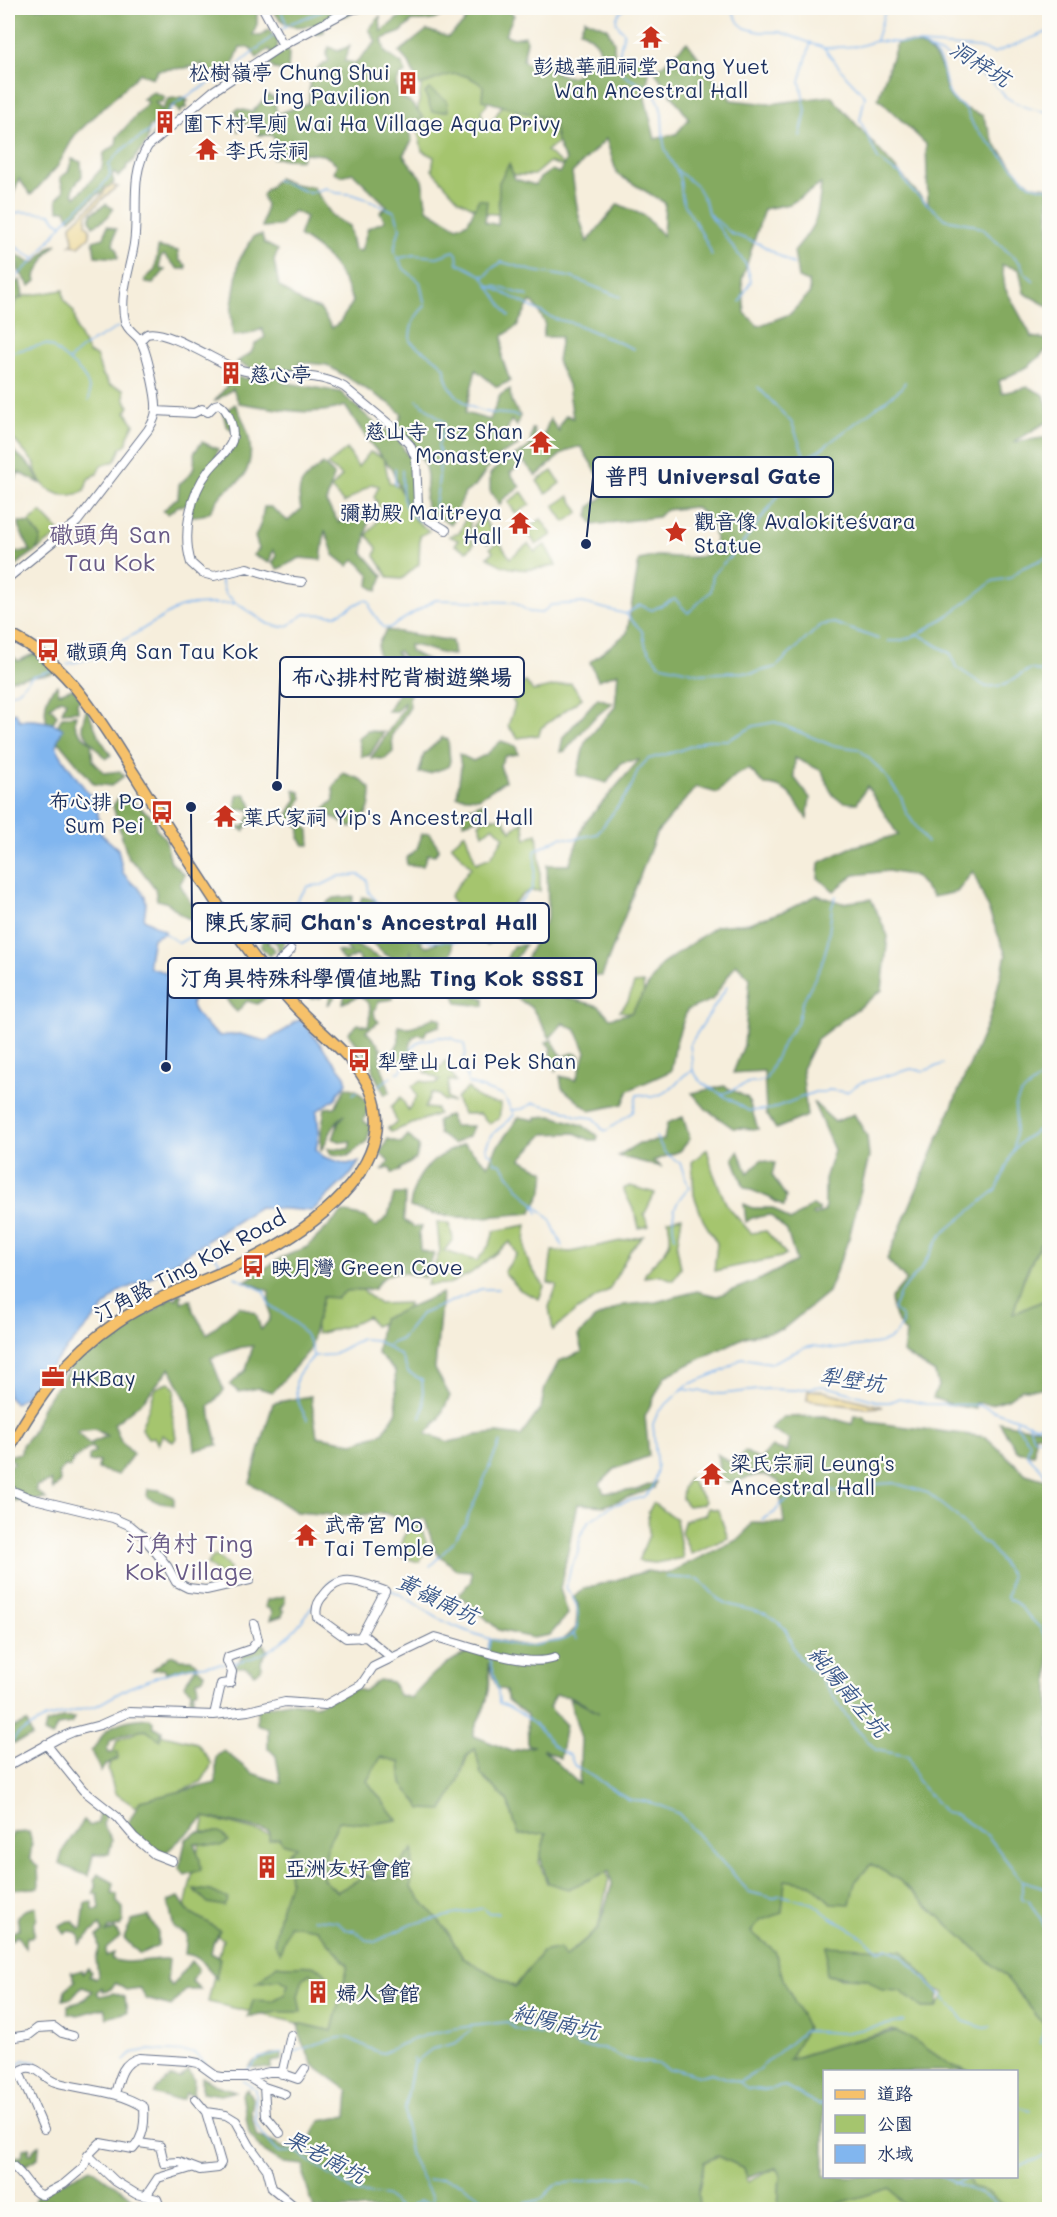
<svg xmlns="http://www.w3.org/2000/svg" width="1057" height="2217" font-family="Mali,'LXGW WenKai TC',sans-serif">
	<rect width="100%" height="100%" fill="#fdfcf7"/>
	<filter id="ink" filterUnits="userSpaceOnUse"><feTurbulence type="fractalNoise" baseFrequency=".0167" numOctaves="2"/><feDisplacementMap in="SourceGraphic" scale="12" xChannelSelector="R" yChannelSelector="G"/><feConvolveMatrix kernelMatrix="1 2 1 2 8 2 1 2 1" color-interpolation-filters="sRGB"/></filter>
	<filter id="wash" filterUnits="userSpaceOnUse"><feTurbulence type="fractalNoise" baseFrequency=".008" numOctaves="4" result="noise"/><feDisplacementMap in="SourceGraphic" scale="24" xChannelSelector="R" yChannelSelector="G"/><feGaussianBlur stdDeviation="1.35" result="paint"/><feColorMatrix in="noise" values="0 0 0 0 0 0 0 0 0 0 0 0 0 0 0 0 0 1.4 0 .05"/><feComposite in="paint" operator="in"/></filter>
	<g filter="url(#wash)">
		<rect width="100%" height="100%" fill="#f6eedc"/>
		<!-- green -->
		<path fill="#a5c56e" stroke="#607a66" stroke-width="1.5" fill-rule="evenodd" d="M459 60 489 80 487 105 481 111 483 120 491 123 506 100 564 114 557 143 546 151 568 168 549 162 534 175H513L514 216 484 213 459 200 432 170 434 157 422 151 416 122 423 73Z
			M63 290 64 300 74 312 77 331 89 353 96 356 102 374 110 385 124 389 125 400 129 406 126 412 134 424 128 436 127 443 121 448 115 461 101 465 97 474 88 479 85 490C64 504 36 489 35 464L8 433V340L13 333 12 311 17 300 25 296Z
			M347 449 358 467 370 452 384 458 389 482 404 490 414 519 429 531 420 536 419 564 402 579 389 578 375 556 377 548 367 535 376 523 382 511 374 497 379 486 372 484 344 503 331 489 342 476 327 465Z
			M552 471 560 483 546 494 537 481Z
			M522 492 530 504 516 514 508 502Z
			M569 496 579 512 565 522 554 506Z
			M41 512 61 533 37 550 20 530Z
			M466 517 470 520V537L474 544 467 551 455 545 458 540 449 536 460 532Z
			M483 517 494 536V539L487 544 483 538 479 541 474 535V524Z
			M541 519 552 535 536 545 528 533 534 529 532 525Z
			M497 543H500L510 558 528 544 535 552 545 545 556 565C534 571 506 573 488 557L493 552 490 548Z
			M526 682 533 691 571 683 582 698 541 728 539 735 518 738 508 726 515 705 507 690Z
			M487 818H503L511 831 523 821 526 839 537 833 540 864V891C527 888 520 896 512 905L516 919 487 945 479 938V930L460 914 450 896 471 867 451 845 465 833 476 863 491 857 504 837 493 826 483 834 479 823Z
			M643 983 644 998 634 1014 620 1011 628 1001 634 984Z
			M445 1061 456 1082 449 1080 447 1098 453 1102 444 1101 439 1095 431 1093 425 1108 436 1109 438 1114 391 1132 388 1128 397 1123 391 1107 401 1097 408 1110 417 1097 412 1086 421 1081 436 1084 440 1080 425 1072 431 1067H442Z
			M468 1088C479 1101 485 1102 501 1104L499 1119 489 1123 480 1114H463L456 1099Z
			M707 1149 713 1172 727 1206 751 1233 766 1231 786 1254 781 1257 714 1271 717 1243 703 1220 694 1195 692 1162Z
			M630 1186 655 1193 644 1215 649 1226 639 1228 636 1215 623 1189Z
			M682 1217 677 1247 681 1268 673 1280 660 1275 644 1277C649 1262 667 1256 670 1240 671 1234 669 1226 668 1220Z
			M437 1223H449L453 1239 444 1251 477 1261 490 1244 494 1231 527 1225C522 1257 526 1261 544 1286L539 1299 520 1290 504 1272 517 1254 510 1242 471 1273 449 1284 427 1285 440 1251Z
			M643 1236 631 1249 609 1290 576 1311 553 1330 549 1307 557 1285 548 1283 552 1251 571 1252Z
			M1049 1242V1299L1013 1314 1023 1281 1040 1244Z
			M334 1277 355 1284 379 1304 408 1303 406 1314 374 1326 368 1316 350 1325 317 1334 311 1304Z
			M169 1382 175 1389 172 1413 176 1438 173 1442 162 1435 158 1445 154 1437 148 1438 141 1428 156 1388Z
			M689 1478 705 1501 703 1504 688 1506 682 1499 683 1488Z
			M653 1503 676 1519 683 1558 655 1563 638 1561 649 1535 648 1513Z
			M708 1508 718 1510 728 1538 691 1554 681 1532 685 1520 705 1515Z
			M420 1525 428 1547 419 1562 397 1555 408 1528Z
			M215 1555 230 1568 223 1577 207 1564Z
			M142 1730 197 1743 212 1764 201 1783 137 1808 115 1793 108 1769 117 1740Z
			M475 1748 485 1779 507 1800 519 1835 546 1833 539 1862 547 1883 606 1872 609 1878 598 1929 564 1957 542 1952 515 1987 463 1958 411 1888 398 1866 386 1870 376 1881 337 1892 323 1879 327 1846 339 1821 381 1756 400 1762 402 1782H458L467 1757Z
			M205 1817 310 1845 317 1929 348 1966 332 2031 208 2002 223 1939 183 1916Z
			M871 1864 899 1880 1005 1976 1049 2031V2209H1008L987 2192 972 2187 968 2177 1016 2176V2072L969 2071 952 2066 911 2038 893 2030 835 2045 788 2060 807 2027 784 1983 775 1951 751 1932 785 1880 811 1884 831 1903 855 1882ZM902 1950 923 1984 945 1993 937 2008H922L900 1991 882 1989 867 1979 842 1978 826 1975Z
			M718 2156 744 2168 748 2182 776 2168 780 2175 778 2208 784 2209 699 2210 698 2194 704 2162Z
			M890 2188 899 2197 907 2210H809Z"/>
		<!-- forest -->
		<path fill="#84aa61" stroke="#506c60" stroke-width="1.5" fill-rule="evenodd" d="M8 8H257V24L253 35 261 36 269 29 274 38 280 35 277 47 279 53 286 47 289 53 288 71 274 69 266 61 274 56 269 49 257 58 250 48 240 47 233 65 212 76H200L203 64 185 68 158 70 153 78 140 73 75 135 57 167 31 195 19 179 13 195 12 206 8 209Z
			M271 8H350L351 14 340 17 338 10 333 12 331 23 324 21V32L316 34 315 25C290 28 286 29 271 8Z
			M418 8H430L432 9 434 8H454C437 20 433 22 412 21L401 32 382 39 385 52 403 65 406 73 400 76 396 84 399 97 410 102 424 118 407 125 412 141 403 155 422 179 427 209 457 227 468 222 479 199 487 201 485 222 498 225 499 182 509 164 515 179 535 185 540 178 552 170 559 173 566 160C558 148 554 136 554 121L482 100 483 86C458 66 447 75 419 86L409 63 399 52 427 30 448 37 462 25 472 11 491 13 494 8H503L514 15 505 35 514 38 525 36 527 41 523 60 535 71 542 67 540 60 557 58 551 69C565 78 571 80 584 69L581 61 591 59 602 66C601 45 598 40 580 30L585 19 607 28 614 42 615 66 621 68 628 56 651 60 645 98 655 139 676 134 689 119 655 72 687 42 731 100 770 104 831 96 928 205 926 144 878 98 897 43C916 41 931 46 940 65 945 73 943 84 948 93 955 106 970 110 983 116L995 144 1019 174 1031 185 1049 187V307L1024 293 1019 269 1002 265 1005 288 1032 337 1049 340V348L1029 366 999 381 1002 393 1028 387 1044 395 1049 411V423H1045L1014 442 1049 437 1050 1243 1040 1244 1024 1277 1013 1314 1049 1298V1389H1022L1008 1399 991 1404 975 1403 976 1409 953 1405 933 1398 938 1386 935 1373 903 1353 906 1333C896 1322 892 1313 891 1298L906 1280 887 1259 990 1017 1006 955 973 871 957 892 933 897 915 876 888 871 854 875 834 891 818 878 819 863 852 847 898 835 867 786 857 803C832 804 830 791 822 771L795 758 794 777 810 798 807 819C795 801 789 785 765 785L749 769 736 775 717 793 696 787 656 834 602 976 518 974 548 917 547 865H569L584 824 639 760 622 762 607 783 577 775 585 742 615 707 618 673 598 680 590 662 627 633 639 560C645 559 651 557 657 556 677 555 722 568 714 532 711 519 704 513 694 507L665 510 658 517 593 525 588 516 590 507 609 492 581 447C563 447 549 467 536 476L524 462 510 473 520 487 502 500 500 505 490 491V474C505 458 515 458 530 446L532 429H534L536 441 544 434 550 419 559 432V426L566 415 573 418 568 385 557 361 561 337H543L545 323 534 303 530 302 517 326 503 336 502 358 510 381 497 387 476 370 465 413 490 420 500 395 510 389 511 401 520 416 517 426 511 420 506 433 518 446 496 457 475 486 465 493 451 524 428 512C422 496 427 495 427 480 428 460 409 441 398 426L402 414 389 403 327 365 299 362V372L283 369 282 382 340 392 371 420 398 439 409 458 411 479 418 511 430 523 408 507 391 468 370 443 345 406C313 418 272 408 239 403L233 389 214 402 234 377 250 379 252 369 237 362 251 353 255 344 265 337 262 329 249 334 233 336 231 312 239 260 254 236 262 235 264 243 278 250 274 261 279 286 304 304 320 309 332 328 340 322 353 302C340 269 329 254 299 236L306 217 294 211 279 226 262 227 266 205 262 195 278 178 293 184 313 187 333 217 349 226 354 250 361 251 368 228 385 221 380 212 387 206 353 173 341 176 334 172 337 164 324 155 304 153 301 160 273 158 277 143 272 135H258L256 125 248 122 238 131 239 118 235 111 238 109 252 112 268 95 274 98 277 114 309 103C310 80 307 72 329 61L326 55 329 47 338 51 350 46 344 61 355 63 376 42 369 29 380 16 381 32 398 18 420 14ZM606 139 617 174 665 203 663 236 645 216 618 204 587 242 578 213 572 173ZM821 184C818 219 817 224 794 251L798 278 809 282 810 293 790 314 758 326 745 313 742 280 764 209 790 204Z
			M429 89 447 101 448 111 432 112 425 93Z
			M153 92 165 97 162 102H155L162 110 168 99 182 97 188 101 186 102 187 108H183L180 113 175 107V105L169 106C167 124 167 126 151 137L157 129 155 124 149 127 147 142 131 163 127 165 126 170 118 177 114 172 112 175 114 182 110 187 104 188 103 194 99 193 70 219 66 210H58L57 199 64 191 60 178 68 172 72 159 81 162 82 176 74 186 73 193 76 197 102 168 104 153 116 145 117 137 148 102 143 99Z
			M106 204 113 209C109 218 101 222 93 226L90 220 92 213Z
			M107 226 116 229 113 245 117 249 118 258 95 256 93 241 104 238Z
			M57 244 48 253 35 277 36 281 30 286 18 270 17 255 27 261 35 263 50 247Z
			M158 247 178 251 179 260 186 265V269H178L164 255 160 258V269L165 270 153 284 146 283 145 279 155 270Z
			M20 280 23 295 10 306 8 304V284L10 286Z
			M235 404C247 425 258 452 244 476 239 483 228 487 222 494 209 509 216 516 190 516L187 505 178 506 168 514 163 511 174 500 178 498 179 484C192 474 196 470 194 453L202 442 218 449 216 456 221 463 237 435 226 425 223 413Z
			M8 446 33 468 40 483 18 472 16 479 11 480 8 476Z
			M323 464 334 475 326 503 339 523 350 512 369 517 363 553 383 576 377 591 369 586 370 575 355 559 348 566 334 555 325 530 321 560 300 558 278 569 272 563 277 556 273 550 269 563 253 555 259 549 255 537 261 523 264 507H271L288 521 301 509C295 483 303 480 323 464Z
			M19 522 30 523 41 538C37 557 29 552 18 564 14 568 11 576 8 581V568L15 561 11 553 30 551C27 540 19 535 19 522Z
			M387 630 452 641 454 655C437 655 426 646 409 645L410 651 429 661 414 677 407 674 412 662 405 660 399 651 396 652 402 661 395 670 394 679 379 682 362 680 361 669 371 668 380 663C375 648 377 643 387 630Z
			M8 649 11 650V654L18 661 36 653 58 672C42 677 19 675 8 681Z
			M57 685 59 693 73 688 82 700 77 702 78 711 62 712 66 701 61 699 50 707 57 715 52 725 57 727 62 717 76 715C72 727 81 736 91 742L93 761 104 773 120 771 124 776 111 786 94 784 60 743 54 744C46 725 38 700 57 685Z
			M402 687 411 692 409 697 410 707 392 735 393 752 385 759 371 758 403 709 404 702 397 711H387Z
			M598 698 612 703 593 719 565 751 560 752 563 737Z
			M87 708 99 737 111 755 106 759C102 756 83 732 82 728 82 722 85 714 87 708Z
			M367 731 384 732 370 755 362 757 358 739Z
			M443 737 448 740 450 761 448 767 430 773H419L424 754Z
			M501 741 516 746 518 754 505 756 500 765 505 781 479 798 457 796 461 767 459 754 473 761 487 754Z
			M343 773 360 779 371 789C371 809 368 817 351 828L322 811 334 800 333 788Z
			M294 790 300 792 302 798 296 809 295 818 309 830 310 845H304L299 838 300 828 287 816 297 799Z
			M245 794C255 806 255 818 244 831L238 828 245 826 251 812 248 809 235 810 237 795Z
			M120 795 133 802 155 819 156 829 165 838 171 862 185 875 180 884 190 902 206 915 198 923C193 920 183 917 179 913 171 905 169 902 157 900L155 888 139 867 128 858 113 806Z
			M481 803 486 806 482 817 464 823 461 811Z
			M429 833 439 848 435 855 428 854 423 866 407 865 406 858 417 849 422 834Z
			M817 895 842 903 871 899 888 936 882 990 817 1039 802 1069 807 1116 776 1129 766 1113 764 1071 733 1073 744 1045 750 978 736 964 712 1000 687 1010 676 1042 671 1071 629 1090 623 1104 590 1111 562 1088 560 1076 576 1080 586 1052 576 1030 563 1023 550 1038 532 1008 497 985 498 975 513 946 525 945 513 963 509 981 522 980 531 994 560 996 599 1006 610 1018 631 1013 661 965 716 926 749 923 787 910Z
			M353 896 352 908 328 911 324 905 334 898Z
			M362 897C377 898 386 909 396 919L401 916 408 925 418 927C430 919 440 920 452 927L450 938 453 948 450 959 458 989 468 985H475L472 994 484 998V1006L457 1003 451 986 439 978 436 967 427 962 421 976 411 973V951L403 963 384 954 360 931 345 925 354 918ZM441 929 445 939 426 947 420 943 430 933Z
			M256 910 263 911 265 926 267 929 269 925 280 924 276 932 270 930 271 933 285 941 282 951 279 952 277 943 271 940 267 943 273 947 275 951 269 956 261 947 264 929 258 918H253L249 928 239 916 246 912 249 917 255 915Z
			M352 943 405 972 404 980 393 974 391 980 379 984V992L392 994V999L379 1001 374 1011 375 1018 379 1022 366 1031 381 1048 380 1062 390 1092 385 1095 373 1072V1064L348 1033 358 1024 368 1026C371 1011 374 1006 360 996L343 1003 346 989 337 987 334 998 328 1005 332 987 333 972 354 971 358 989 364 995 367 981 373 984 368 972 356 955 345 962 341 958 337 951 351 953 346 947Z
			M250 962 255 965 247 978 249 991 264 988 268 996 257 1004 247 1001 237 1012C225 1002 221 988 218 973L232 964Z
			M324 970 322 980 325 983 322 997 312 999 303 995C306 983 313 976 324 970Z
			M435 1017 441 1019 440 1026 427 1030 424 1036 419 1034 413 1037 410 1046 412 1055 395 1063 391 1057 399 1041 398 1026 410 1028Z
			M552 1040 562 1057 573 1053 579 1055V1059L574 1060 567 1065H560L555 1072 557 1063 553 1062 550 1051 551 1048 546 1042Z
			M724 1086 748 1098 758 1129 733 1128 706 1109 692 1093Z
			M346 1087 356 1090 371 1106 363 1120 371 1127 367 1141 348 1156 331 1154 328 1148 349 1149 351 1141 342 1142 333 1139 339 1121 345 1115C332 1122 330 1138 321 1150V1132L325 1108 335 1107Z
			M813 1102 835 1122 854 1114 867 1136 869 1157 849 1238 828 1292 783 1329 745 1337 665 1376 645 1416 649 1456 615 1469 600 1484 604 1493 636 1490 656 1482 654 1488 604 1506 578 1504 560 1589 568 1614 550 1635 533 1638 499 1630 459 1595 471 1581V1571L457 1570 435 1551 425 1519 407 1522 384 1513 344 1516 296 1512 250 1483 273 1403 311 1396 317 1436 354 1443 383 1433 397 1411 395 1371 377 1353 382 1319 442 1293 435 1369 450 1396 439 1419 426 1434 449 1442 478 1435 498 1433 521 1436 541 1408 545 1387 559 1361 582 1352 578 1336 594 1319 623 1305 656 1302 697 1291 717 1296 761 1279 796 1261 787 1231 770 1215 752 1218 746 1222 744 1204 753 1208H773L790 1221 813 1205 819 1209V1212L812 1214 815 1216 825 1211V1179L834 1150Z
			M449 1115 454 1126H473L469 1136 453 1144 439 1134 437 1121Z
			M552 1116 582 1125 598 1136 597 1140H590L575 1133 544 1134 521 1159 545 1172 543 1190 531 1213C485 1217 455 1223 410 1207 414 1172 433 1157 464 1144L488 1165 497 1147 519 1117 536 1120V1117Z
			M683 1117 690 1139 680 1151 653 1161 662 1167 618 1156 639 1143 664 1140 667 1123Z
			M408 1135 419 1147 416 1159 400 1169V1171L392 1173 390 1168 383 1170 389 1162 380 1153 388 1139 401 1143Z
			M738 1151 748 1173 761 1160 775 1163 772 1175 786 1197 784 1207 770 1198 744 1187 733 1158Z
			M394 1194H405L404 1220 414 1227 422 1226 419 1234 420 1250 434 1254 425 1278C403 1272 388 1266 374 1289L346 1291 337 1298 323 1297 309 1351 273 1392 258 1388 239 1392 230 1385 246 1370 253 1346 242 1347 211 1358 224 1391 209 1407 218 1445 195 1450 190 1408 170 1368 144 1400 114 1424 121 1441 133 1454 118 1475 98 1469 99 1461 89 1462V1456L95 1451 91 1447 73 1460 70 1467 65 1466 59 1472 60 1482 53 1490 51 1481 36 1486V1491L46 1499 8 1501V1467L14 1463 9 1456 21 1453 22 1445 32 1433 43 1405 80 1354 104 1343 130 1322 159 1308 157 1304 163 1301 166 1303V1300L172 1297 177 1299V1294H181V1302L191 1300 193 1311 207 1334 239 1306 256 1313 261 1330 270 1319 269 1291 245 1281 281 1258 307 1247 343 1212 365 1217 376 1227 388 1216ZM95 1429 107 1436 89 1444 77 1431Z
			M854 1415 864 1417 868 1422 986 1437 1026 1474 1049 1481V2031L1005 1976 899 1880 871 1864 855 1882 850 1904 831 1903 811 1884 785 1880 782 1913 760 1921 751 1932 775 1951 783 1979 807 2027 789 2060 835 2045 896 2031 911 2038 952 2066 969 2071 824 2072V2176L968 2177 972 2187 987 2192 1009 2209H907L890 2188 820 2209H778L780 2175 776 2168 747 2178 744 2168 718 2156 704 2162 698 2194 699 2209H314L303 2174 304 2165 283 2163 261 2149 249 2133 242 2094 247 2089 253 2100 251 2112 256 2135 286 2149 298 2144 304 2157 306 2148 320 2121 347 2116 349 2091 313 2065 301 2040 298 2023 332 2031 348 1965 317 1929 289 1925 280 1953 274 1943 281 1907 290 1881 287 1854 296 1847 282 1843 279 1838 269 1840V1831L205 1817 161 1857 126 1827 140 1801 216 1783V1756L224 1751 252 1773 281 1783 276 1756 268 1748V1729L257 1724V1709L288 1702 316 1705 355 1689 364 1691 379 1680 392 1682 399 1695 411 1698C433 1672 445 1662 477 1648L487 1658 490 1639 527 1646 562 1640 576 1628 578 1604 573 1598 583 1589 647 1571 666 1574 741 1538 752 1522 784 1523 779 1482C756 1466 749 1482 725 1483L720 1476 717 1454 734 1465 745 1451 759 1460 772 1447 787 1451 790 1440 770 1429 783 1417 825 1416 852 1424ZM488 1663 497 1688 506 1690 507 1700 527 1715 528 1745 534 1746 511 1751 474 1736C473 1727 479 1720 482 1713 490 1695 491 1682 488 1663ZM556 1695 572 1697 599 1713 569 1697 581 1739 579 1784 543 1749 560 1758 566 1725 549 1707ZM475 1748 481 1775 507 1800 519 1835 546 1833 540 1857 548 1883 568 1889 609 1871 612 1884 598 1929 565 1957 560 1948 542 1952 515 1987 463 1958 446 1929 411 1888 413 1849 398 1866 386 1870 376 1880 366 1875 337 1892 323 1879 327 1846 339 1821 371 1824 397 1820 367 1781 381 1757 400 1762 402 1784 418 1803 421 1809 443 1810 458 1782 466 1757Z
			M999 1422 1023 1427 1049 1428V1435L1035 1434 1034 1454 1017 1451Z
			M148 1489 159 1490 174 1497V1505L160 1503 147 1497Z
			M285 1596V1603L281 1609 284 1611 282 1616 270 1620 272 1613 270 1609 265 1607 267 1600Z
			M262 1640 263 1644 266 1646 265 1649 268 1650 261 1661V1669L254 1674C248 1666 243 1666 234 1668L245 1653 249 1654 255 1651Z
			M171 1655 180 1659H191L197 1665 166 1673 165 1669 152 1670Z
			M196 1667 205 1673 203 1678 197 1681 198 1690 193 1692V1701L190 1699 191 1691 184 1685Z
			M63 1718H74L71 1724 57 1726 52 1737 44 1733 46 1724Z
			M150 1718 153 1722V1726L162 1731 160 1740 147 1730 131 1732 110 1740 107 1748 109 1753 118 1752V1758L105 1765 101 1772 91 1751C99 1746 99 1739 105 1732 117 1720 135 1719 150 1718Z
			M27 1722 32 1737 14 1743 8 1742V1733L14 1727Z
			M99 1810 106 1813 103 1824 112 1840 109 1854 93 1855 88 1876 59 1864 63 1850 84 1820 90 1826 98 1823Z
			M29 1832 32 1842 30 1858 38 1867 39 1888 9 1889 8 1842 13 1833Z
			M197 1832H219L229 1841 220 1846 194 1843 200 1860 201 1870 185 1875 179 1868 186 1839Z
			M98 1874 114 1883 112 1893 117 1894V1902L123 1908V1921L120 1926 110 1928 106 1933 115 1929 120 1937 106 1949V1956L114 1953 112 1959C126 1966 152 1958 169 1959L167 1981 172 1986 191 1961 198 1969 192 1981 201 1990H186L171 2006 146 1999 140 1988 126 1990 115 1983 111 1989 103 1991 102 1987 97 1993 100 1996 114 1993 125 1997 127 2012 107 2018 104 2008 78 2015 68 2013V2005L80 2002 93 1991 82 1987 72 1998 63 2000 65 1990 75 1981 71 1971 73 1973 82 1970 83 1973 88 1968 91 1972 89 1976 96 1979 98 1976 96 1959 99 1948 97 1936 103 1932 100 1925 79 1944 80 1937 76 1932 68 1931 65 1934 59 1926 68 1921H73L80 1930 82 1928 85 1903 93 1902V1909L95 1911 100 1908 98 1894H93L96 1887 94 1880Z
			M194 1889 211 1891 228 1899 224 1906 208 1903Z
			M179 1897 188 1911 220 1930 213 1943 211 1953 220 1958 216 1979C208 1967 199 1955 185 1954L187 1935 174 1928 168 1901Z
			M36 1907 37 1918 34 1925V1934L31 1937H27L25 1948 17 1935 11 1941 8 1935 19 1929 17 1916 25 1910Z
			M148 1916 158 1932V1945L140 1954 124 1938 132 1920Z
			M827 1946 902 1950 939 1993 937 2008H922L900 1991 882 1990 867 1979 826 1975Z
			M277 1965C294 1969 315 1959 327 1975L322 1984 311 1973 303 1978 298 1996 301 2012H278L248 2017 253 2000 272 2001 285 1994 288 1984 279 1979 257 1983Z
			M271 2054H282V2060L271 2062V2069L249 2067 254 2061Z
			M189 2070 194 2079 193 2095 185 2093 183 2099H169L154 2094 157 2088 171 2077 180 2078Z
			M202 2077 213 2084 235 2091 221 2095 202 2092Z
			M39 2145 38 2158 24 2166H19L12 2157 22 2156 23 2149 30 2148 28 2153 32 2154 33 2150Z
			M91 2168 148 2209H65L50 2199 47 2201 48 2209H36C32 2203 35 2198 39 2193Z"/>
		<!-- sand -->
		<path fill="#eeda9e" stroke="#84847e" stroke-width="1.5" d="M112 185 118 187C108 191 97 206 87 214L86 224 90 229V236L79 246 70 245 73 242 71 225 103 194 106 188Z
			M808 1390 823 1391 883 1407 866 1408 807 1400Z"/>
		<!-- water -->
		<path fill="#81b6ef" stroke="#4e72a6" stroke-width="1.5" d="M15 712 20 721C30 718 56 722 63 729 60 735 56 741 57 747 57 753 91 797 96 802L101 834 118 849 123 873 132 883 138 887 145 896 146 904 144 919 165 931V933L153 938 149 960 150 968 165 972 166 975 174 980 186 978 198 981 200 987C198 992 194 996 192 1001 189 1011 212 1031 220 1036L239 1034 266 1041 287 1029 294 1022 300 1020 303 1022 345 1076 347 1083 338 1093 336 1098 317 1111 319 1132 316 1150 324 1157 346 1164 359 1162 352 1173 312 1211 259 1207 150 1278 118 1292 21 1400 14 1403 8 1397V715Z"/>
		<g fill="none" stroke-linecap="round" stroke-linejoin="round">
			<!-- stream -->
			<path stroke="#81b6ef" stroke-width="1.5" d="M280 8 286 23
				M625 8C614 17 613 22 624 32 622 43 617 56 620 68 627 86 647 78 657 98 666 115 660 131 665 148 668 158 675 166 679 176 682 185 680 195 684 203 693 221 706 236 712 256
				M733 8V12L739 23 745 28 760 32H780L824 48 859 46 876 41 979 48 994 53 1050 31
				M280 30 291 23 331 8
				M876 40 886 8
				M918 43C926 48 936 52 940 61 949 83 941 95 966 109L974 127 1030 185 1050 189
				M824 48 847 77 865 96 860 120 868 137 878 159 895 172 900 173 911 190 945 219 971 224 984 230 1020 263 1025 273 1034 281
				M931 50C941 52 984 76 993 83 998 87 1001 93 1006 97 1019 106 1034 111 1050 112
				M800 137 806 111 800 81 811 42
				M677 170 697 187 705 201 708 213 747 266 751 281 740 302
				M276 180 310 193 326 188C338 196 342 192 354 195 368 199 381 205 395 212L400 228 395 245V252L404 269 420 282 425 306C414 317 410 325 410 341 423 353 433 354 445 368 444 386 461 404 479 410 491 415 505 412 518 416
				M8 214C13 214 18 212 23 212 32 212 42 213 51 214L56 221 61 224
				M709 214 732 234 760 244 793 264
				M8 241C17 246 23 254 34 258
				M400 258 413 255 437 257 454 251 457 254 458 263 483 276 487 275 491 269 502 262 533 271 570 277 620 297
				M483 276 488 285 555 319 573 323 634 349
				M8 285 35 259 70 215 100 189 110 175 109 165C123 143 139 142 155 126 164 118 169 109 178 102L233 69 274 35
				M488 285 509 316
				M494 286 528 296
				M8 353 46 344 52 347C68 361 94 376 89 400
				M70 360C82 344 102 338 118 327
				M417 400 444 422V429L438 446C443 457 437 496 434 510
				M806 457 817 452 902 388 905 382
				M395 468V486
				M402 470C403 491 398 511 421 521
				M220 578 225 594 233 600V604
				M626 614 640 605 652 610 675 599 688 613 711 591 713 574 739 548 776 499 805 458 792 423 758 387
				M920 635 951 654 956 667 986 687 1004 685 1030 669 1050 674
				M888 641H900L919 634 953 612 993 581 1010 578 1022 568 1050 556
				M67 664 94 658 178 608 189 605 236 603 268 624 282 627 289 625 305 614 336 615 364 600 369 601 371 610 384 628H389L435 600 514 602 529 612 542 613 551 605 583 603 626 614 642 631 646 647 659 664 701 674 732 672 753 673 776 667 821 625 834 623 878 639
				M8 695 19 690 32 676 53 670
				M233 911 265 906
				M164 933 179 943 191 936 203 933 221 919
				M263 939 267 934 261 929 260 913 266 905H291L296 901 308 886 322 885 340 876 359 875 367 880 369 893 376 900 393 930 396 932 432 941 478 942 491 937 507 923 519 902 532 889 535 870V851L561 837 572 839 597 834 630 790 638 770 648 759 678 751 707 740H728L754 726 775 722 831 745 859 749 881 770 901 797 906 812 927 843
				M693 1070 690 1044 727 987
				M397 1072H400L413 1047 420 1041 441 1037 451 1038 464 1044 466 1054 463 1060 468 1083 504 1096 514 1115C502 1130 494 1126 486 1147L487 1152 493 1156 495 1163H500L520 1190 550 1219 562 1246
				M378 1086 391 1077
				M353 1094 357 1092
				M723 1094 750 1082H758L766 1079 785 1039 797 1024 802 1003 821 966 828 942 832 906 836 896
				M512 1110 522 1109 534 1103 567 1111 576 1116 594 1118 602 1129 606 1131 633 1112 637 1095C644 1093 645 1096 651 1097 655 1097 662 1094 665 1092 679 1087 679 1074 693 1071L701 1082 749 1111 772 1109 815 1092H824L829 1090 847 1092 860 1083 911 1069 924 1071 943 1064
				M656 1137 665 1153 680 1163 689 1188C673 1202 670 1218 675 1237
				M1015 1149 1024 1139 1050 1122
				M534 1205 538 1213
				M205 1242 223 1267
				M235 1277 264 1291 270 1306C289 1316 312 1334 313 1356L331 1355 361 1339 376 1340 401 1356 408 1372 422 1380 424 1406 421 1418
				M388 1345 401 1339 421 1314 481 1289H498
				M682 1389 721 1394 767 1389 795 1390 822 1386 836 1389 880 1402H890L899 1398 926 1404 978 1405 1036 1426 1050 1422
				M1015 1418 1017 1426 1030 1442 1027 1454C1034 1464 1046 1470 1047 1483 1048 1490 1047 1496 1050 1503
				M308 1420C300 1409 293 1392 297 1377 300 1370 308 1363 313 1357
				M1029 1424 1033 1438 1045 1440 1050 1454
				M762 1519 774 1513 782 1503 795 1495 813 1494 830 1489 836 1492 852 1493 877 1484 894 1483 928 1493 953 1513 983 1543 989 1545 1011 1576 1007 1598 1016 1603 1041 1629 1050 1647
				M430 1566 451 1545 465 1524 500 1442
				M666 1577 699 1579 718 1599 727 1604 766 1614 779 1623 786 1630 793 1648 800 1659 820 1677 852 1724 876 1750 908 1756 917 1780 945 1813 956 1815 988 1836 1022 1881V1899L1028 1900 1042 1921 1046 1932 1047 2008 1041 2043
				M388 1589C406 1595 419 1607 436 1617 455 1628 506 1647 529 1646 536 1645 544 1643 551 1642 562 1641 575 1637 577 1626 580 1608 576 1601 566 1588L571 1567 577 1555 581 1534 589 1521 613 1505 643 1497 652 1489 657 1470 653 1424 658 1412 687 1385 725 1370 742 1358 771 1363 804 1348 814 1346 835 1349 880 1343 888 1340 897 1333 902 1324V1317L893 1309 900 1293 921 1269 941 1235 997 1189 1014 1149 1016 1120 1015 1106 1020 1095 1042 1077 1050 1060
				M324 1590C331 1579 339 1574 352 1577
				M573 1634 577 1639
				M488 1650 490 1640
				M488 1655 498 1691 499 1703C510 1705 535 1723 542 1732 552 1743 554 1750 570 1755L574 1765 630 1800C647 1799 664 1806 679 1814L749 1892 773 1898 780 1895 814 1904 831 1918 854 1931 880 1951 887 1948 902 1956 959 2013 963 2021 984 2028 991 2027
				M231 1663C271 1657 293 1636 314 1604
				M8 1746 18 1734 46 1718 96 1706 128 1688 159 1676 188 1667 224 1664
				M1023 1881 1040 1886 1050 1892
				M312 1919 336 1921 345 1929 355 1931 366 1940 377 1941 412 1924 483 1908 489 1913H498
				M8 2009 9 2008
				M21 2032 29 2029
				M291 2053C304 2049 336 2035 348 2038 360 2042 371 2052 384 2053 421 2031 465 2026 508 2022L515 2029 521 2031 561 2037 580 2047 603 2048 623 2058 634 2061 658 2064 669 2070 675 2069 699 2076 711 2073 739 2082 747 2088 763 2090 785 2086 819 2105 824 2104
				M414 2058 405 2110 407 2136 411 2157 432 2198 431 2210
				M124 2061 132 2053 148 2050 187 2052 196 2054 205 2063
				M414 2063 432 2049 456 2043 471 2030
				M245 2073 259 2058 284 2053
				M8 2077 23 2060 35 2062 46 2072
				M243 2081 255 2089C256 2096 255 2120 256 2123 260 2133 270 2143 277 2151 284 2154 291 2150 298 2153L356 2193 386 2196 399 2208 405 2210
				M739 2082 753 2074 804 2031 844 2033 905 2021
				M1016 2105 1030 2111
				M1016 2168 1050 2154
				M940 2176 991 2199 1003 2210
				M428 2180 443 2178 462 2184 482 2198 509 2208 542 2199 556 2184 635 2176 644 2178 651 2183
				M955 2183 974 2176
				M406 2210 420 2201 438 2205 441 2210
				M1034 2210 1050 2204"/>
		</g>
	</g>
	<g filter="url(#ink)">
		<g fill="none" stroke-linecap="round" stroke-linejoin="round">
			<!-- minor casing -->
			<g stroke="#68728a" stroke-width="10">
				<path id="minor" d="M263 8 283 45
					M140 340C143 338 145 335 147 334 164 328 214 360 232 367 268 381 310 368 344 387L395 429 410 445 416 459 418 506C423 519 435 523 446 530
					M156 411 194 413 202 409 208 412 215 405 219 404C229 409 235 430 232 441 228 452 216 461 209 470 190 494 182 534 191 563L202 573 214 576 247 568 287 580 302 582
					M8 578 77 522 148 430C152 424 156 417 156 409 157 398 147 352 141 342 137 334 127 331 125 321 119 296 130 269 134 244 139 211 129 175 148 146L213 91 283 45 349 10 361 8
					M260 979 270 976 276 965 291 950
					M8 1489 30 1498 113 1518 131 1526 142 1535 167 1566 176 1582 188 1588 206 1590 250 1580
					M360 1638 385 1591C361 1583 342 1571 324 1595 318 1601 315 1608 317 1617L346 1638 366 1637 392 1658
					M214 1715 221 1684 230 1683 232 1672 227 1661 228 1657 251 1649 258 1640 254 1624
					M46 1744 83 1790 117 1817 134 1837 154 1854 172 1861
					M8 1766 59 1738 73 1732 100 1725 129 1712 214 1715 248 1711 285 1702 325 1705 361 1685 373 1667 435 1637C466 1645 525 1669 555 1658
					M8 2038 29 2035 38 2028 54 2027 62 2033 73 2036
					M19 2072 44 2129
					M282 2074 291 2035
					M248 2077 264 2087 285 2094
					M8 2083C12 2078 19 2070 26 2068 38 2066 45 2079 55 2082 86 2091 115 2089 144 2107 145 2122 144 2137 133 2149L100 2143 88 2155 84 2167 64 2184 43 2195C31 2195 22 2169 8 2163
					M264 2087 266 2116 280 2133
					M115 2094C119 2079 122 2062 139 2058L188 2061 198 2063 216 2076 222 2077H248L269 2072H278L298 2079 305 2069
					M206 2112 226 2115 236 2121 250 2146 267 2169 272 2188 299 2210
					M139 2143 160 2146 164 2163 179 2162 200 2170 218 2168 221 2163 206 2112 195 2099
					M88 2155 115 2181 136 2194 157 2199 161 2210
					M146 2196 158 2178 191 2168"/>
			</g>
			<!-- major casing -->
			<g stroke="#68728a" stroke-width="13">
				<path id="major" d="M8 634C70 662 102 725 138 780 164 822 191 864 218 905 240 940 266 975 294 1005 319 1032 354 1055 370 1089 401 1160 320 1222 267 1251 219 1278 163 1291 117 1322 67 1356 37 1398 8 1451"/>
			</g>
			<!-- minor -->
			<use href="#minor" stroke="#fff" stroke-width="8"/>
			<!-- major -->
			<use href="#major" stroke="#f6c16b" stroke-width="10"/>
		</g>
	</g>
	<!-- icons -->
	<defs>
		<g id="temple-bare" transform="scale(1.8)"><path d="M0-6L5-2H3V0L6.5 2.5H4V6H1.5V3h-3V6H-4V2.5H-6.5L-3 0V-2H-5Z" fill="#c8321e" stroke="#fdfcf7" stroke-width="2.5" paint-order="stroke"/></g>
		<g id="building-bare" transform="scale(1.8)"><path d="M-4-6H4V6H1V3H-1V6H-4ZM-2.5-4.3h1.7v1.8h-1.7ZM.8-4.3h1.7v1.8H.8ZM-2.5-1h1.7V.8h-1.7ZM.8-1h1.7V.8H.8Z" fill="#c8321e" stroke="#fdfcf7" stroke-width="2.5" paint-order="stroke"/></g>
		<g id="sight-bare" transform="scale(1.8)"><path d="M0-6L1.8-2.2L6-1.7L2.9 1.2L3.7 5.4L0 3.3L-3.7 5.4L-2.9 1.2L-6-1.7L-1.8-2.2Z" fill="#c8321e" stroke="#fdfcf7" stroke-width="2.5" paint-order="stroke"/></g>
		<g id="bus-bare" transform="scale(1.8)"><path d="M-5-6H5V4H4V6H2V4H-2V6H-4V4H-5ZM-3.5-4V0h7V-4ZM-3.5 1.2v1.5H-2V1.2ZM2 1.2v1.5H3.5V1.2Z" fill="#c8321e" stroke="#fdfcf7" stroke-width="2.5" paint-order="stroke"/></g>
		<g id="office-bare" transform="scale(1.8)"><path d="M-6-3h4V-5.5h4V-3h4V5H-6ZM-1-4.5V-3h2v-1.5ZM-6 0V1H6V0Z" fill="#c8321e" stroke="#fdfcf7" stroke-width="2.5" paint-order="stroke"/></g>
	</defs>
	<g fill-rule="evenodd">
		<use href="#temple-bare" x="651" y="37"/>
		<use href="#building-bare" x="408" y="83"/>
		<use href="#building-bare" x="165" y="122"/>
		<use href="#temple-bare" x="207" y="149"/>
		<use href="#building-bare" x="231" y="373"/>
		<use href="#temple-bare" x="541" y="442"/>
		<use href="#temple-bare" x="520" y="523"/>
		<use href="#sight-bare" x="676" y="532"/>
		<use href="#bus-bare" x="48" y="650"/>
		<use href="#bus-bare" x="162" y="812"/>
		<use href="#temple-bare" x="225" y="816"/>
		<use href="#bus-bare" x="359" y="1060"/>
		<use href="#bus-bare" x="253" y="1266"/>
		<use href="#office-bare" x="53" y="1377"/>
		<use href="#temple-bare" x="712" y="1474"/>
		<use href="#temple-bare" x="306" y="1535"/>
		<use href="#building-bare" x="267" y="1867"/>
		<use href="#building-bare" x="318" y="1992"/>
	</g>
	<g text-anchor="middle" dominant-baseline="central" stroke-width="4.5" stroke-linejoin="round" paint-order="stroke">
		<!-- poi labels -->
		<g font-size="21" fill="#1b2f5e" stroke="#fdfcf7" text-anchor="start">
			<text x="651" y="65" text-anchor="middle">彭越華祖祠堂 Pang Yuet<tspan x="651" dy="24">Wah Ancestral Hall</tspan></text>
			<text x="390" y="71" text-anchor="end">松樹嶺亭 Chung Shui<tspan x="390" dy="24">Ling Pavilion</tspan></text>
			<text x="183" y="122">圍下村旱廁 Wai Ha Village Aqua Privy</text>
			<text x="225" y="149">李氏宗祠</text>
			<text x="249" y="373">慈心亭</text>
			<text x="523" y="430" text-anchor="end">慈山寺 Tsz Shan<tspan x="523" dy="24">Monastery</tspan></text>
			<text x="502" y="511" text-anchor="end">彌勒殿 Maitreya<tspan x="502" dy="24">Hall</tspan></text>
			<text x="694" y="520">觀音像 Avalokiteśvara<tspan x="694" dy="24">Statue</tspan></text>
			<text x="66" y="650">䃟頭角 San Tau Kok</text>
			<text x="144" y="800" text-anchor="end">布心排 Po<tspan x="144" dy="24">Sum Pei</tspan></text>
			<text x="243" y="816">葉氏家祠 Yip's Ancestral Hall</text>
			<text x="377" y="1060">犁壁山 Lai Pek Shan</text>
			<text x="271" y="1266">映月灣 Green Cove</text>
			<text x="71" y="1377">HKBay</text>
			<text x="730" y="1462">梁氏宗祠 Leung's<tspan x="730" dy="24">Ancestral Hall</tspan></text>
			<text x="324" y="1523">武帝宮 Mo<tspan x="324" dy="24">Tai Temple</tspan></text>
			<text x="285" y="1867">亞洲友好會館</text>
			<text x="336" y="1992">婦人會館</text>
		</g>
		<!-- street labels -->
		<g font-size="21" fill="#1b2f5e" stroke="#fdfcf7">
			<text transform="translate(189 1265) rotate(-28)">汀角路 Ting Kok Road</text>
		</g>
		<!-- water labels -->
		<g font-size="22" font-style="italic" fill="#3a588a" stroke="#fdfcf7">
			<text transform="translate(981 63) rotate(32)">洞梓坑</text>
			<text transform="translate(852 1379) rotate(8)">犁壁坑</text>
			<text transform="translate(438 1598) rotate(26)">黃嶺南坑</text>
			<text transform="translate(849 1691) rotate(50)">純陽南左坑</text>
			<text transform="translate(556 2021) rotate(14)">純陽南坑</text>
			<text transform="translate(326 2156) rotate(28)">果老南坑</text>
		</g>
		<!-- quarter labels -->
		<g font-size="24" fill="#685a86" stroke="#fdfcf7">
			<text x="110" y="533">䃟頭角 San<tspan x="110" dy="28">Tau Kok</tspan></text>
			<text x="189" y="1542">汀角村 Ting<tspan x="189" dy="28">Kok Village</tspan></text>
		</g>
	</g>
	<!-- callouts -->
	<path fill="none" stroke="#1b2f5e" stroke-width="2" d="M586 544L593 477M277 786L280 677M191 807L192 923M166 1067L168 978"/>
	<g fill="#1b2f5e" stroke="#fdfcf7" stroke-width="2">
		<circle cx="586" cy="544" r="6"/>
		<circle cx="277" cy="786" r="6"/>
		<circle cx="191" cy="807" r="6"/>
		<circle cx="166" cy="1067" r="6"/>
	</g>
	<g fill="#fdfcf7" stroke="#1b2f5e" stroke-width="2">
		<rect x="593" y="457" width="240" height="40" rx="6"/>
		<rect x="280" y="657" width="244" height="40" rx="6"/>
		<rect x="192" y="903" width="357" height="40" rx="6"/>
		<rect x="168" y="958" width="428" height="40" rx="6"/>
	</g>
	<g font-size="22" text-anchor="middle" font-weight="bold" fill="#1b2f5e">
		<text x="713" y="484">普門 Universal Gate</text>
		<text x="402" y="685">布心排村陀背樹遊樂場</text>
		<text x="371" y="930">陳氏家祠 Chan's Ancestral Hall</text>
		<text x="382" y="986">汀角具特殊科學價值地點 Ting Kok SSSI</text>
	</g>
	<!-- margin -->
	<rect width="1057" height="2217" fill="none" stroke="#fdfcf7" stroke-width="30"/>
	<!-- legend -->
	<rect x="823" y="2070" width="195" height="108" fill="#fdfcf7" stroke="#a3aaba" stroke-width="1.5"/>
	<rect x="835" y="2090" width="30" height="9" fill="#f6c16b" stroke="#a3aaba" stroke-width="1.5"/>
	<text x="877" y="2100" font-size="18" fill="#1b2f5e">道路</text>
	<rect x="835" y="2115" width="30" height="18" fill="#a5c56e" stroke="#a3aaba" stroke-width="1.5"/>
	<text x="877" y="2130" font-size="18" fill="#1b2f5e">公園</text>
	<rect x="835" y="2145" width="30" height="18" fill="#81b6ef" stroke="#a3aaba" stroke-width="1.5"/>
	<text x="877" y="2160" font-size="18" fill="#1b2f5e">水域</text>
</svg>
